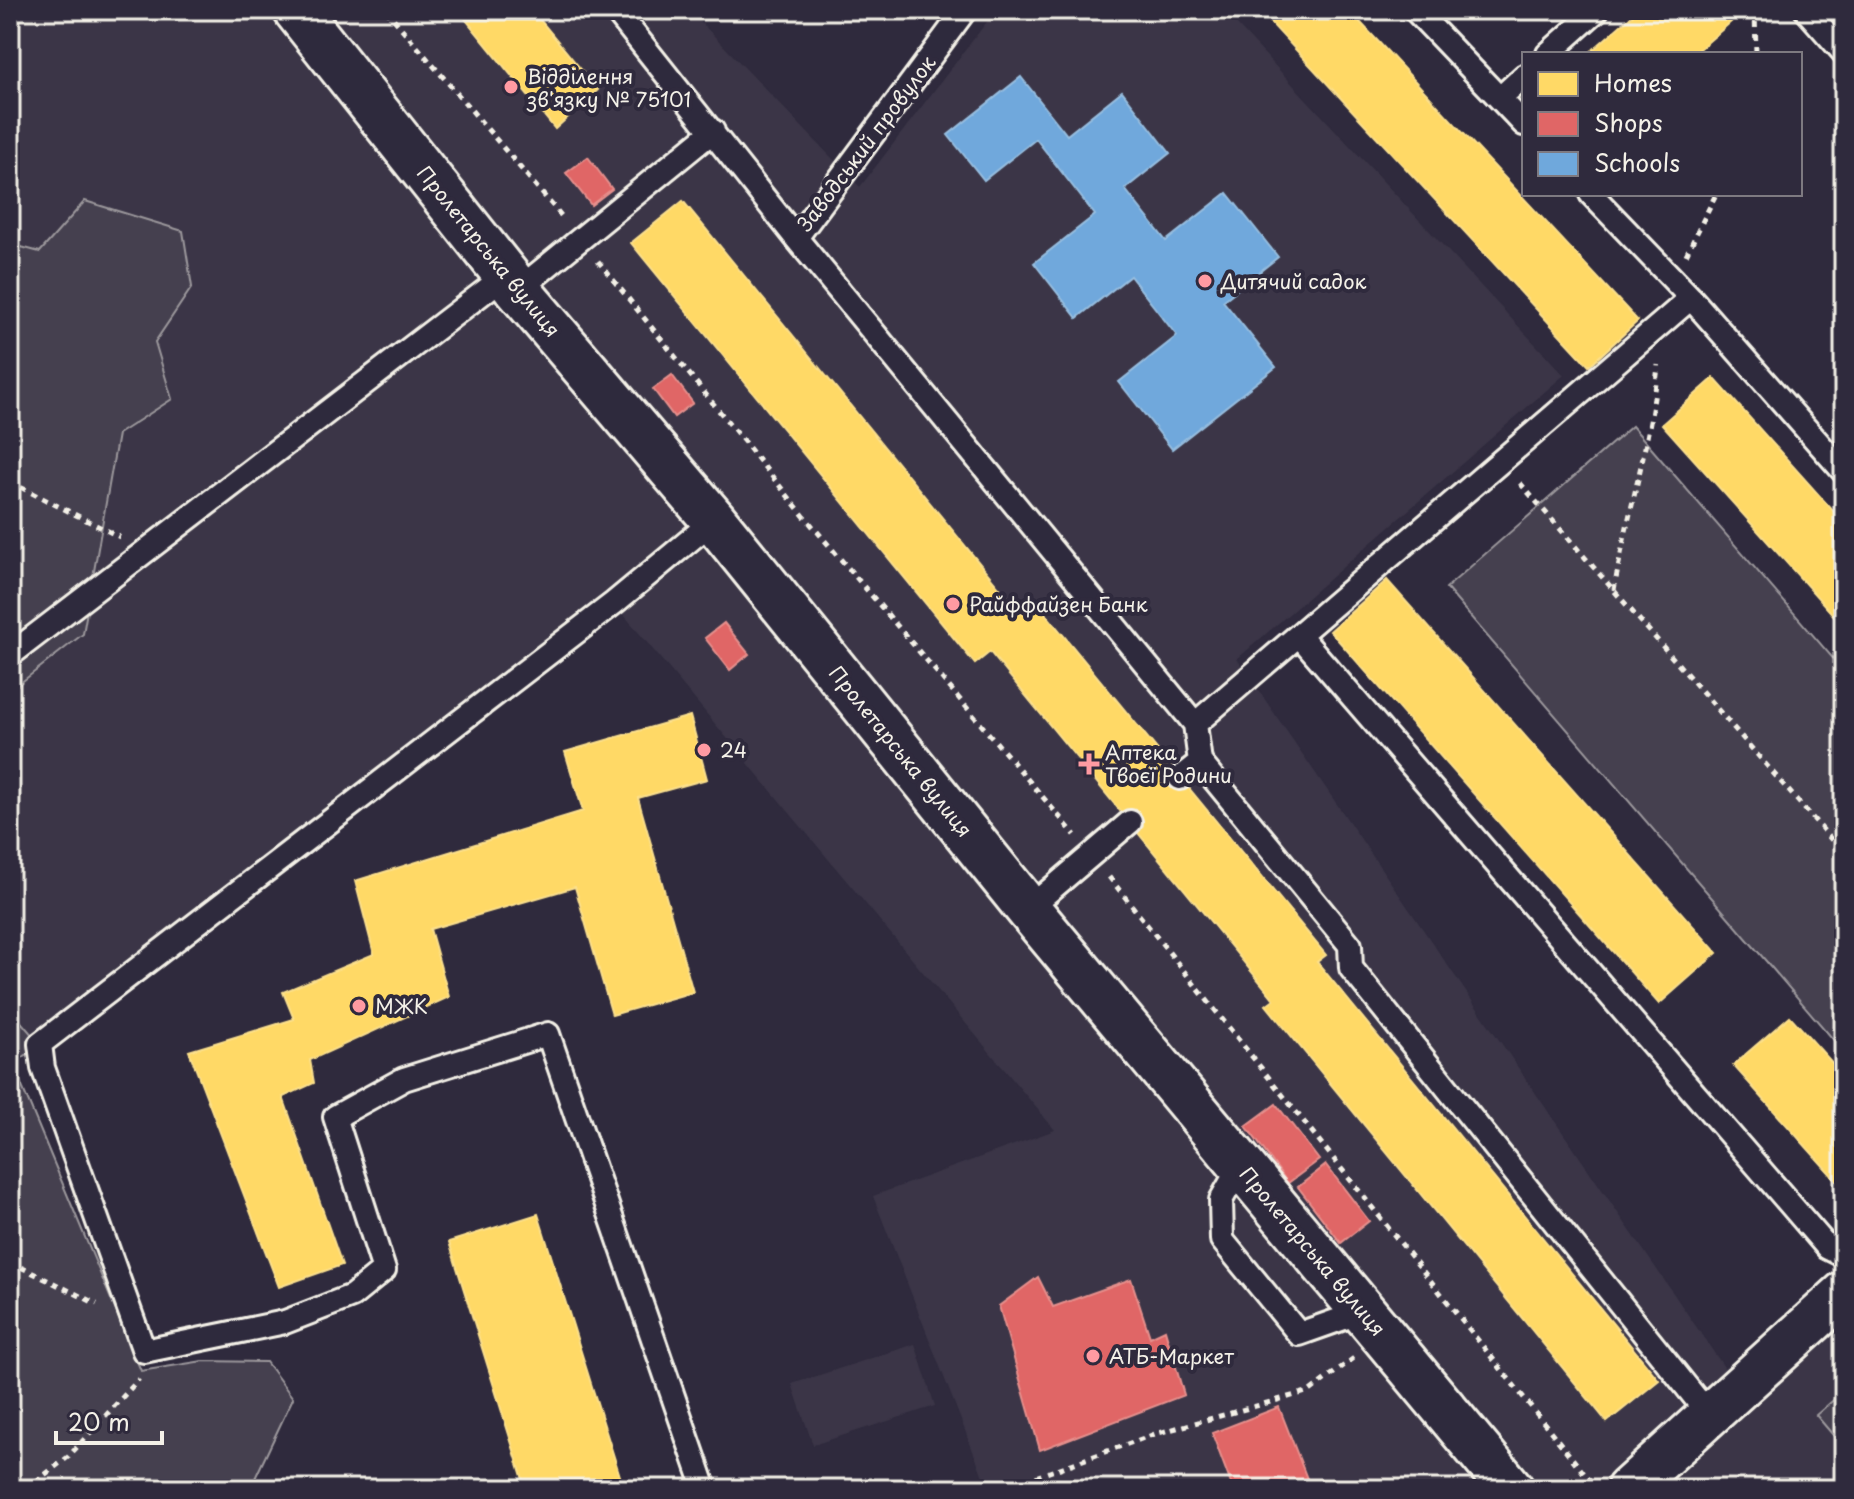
<svg xmlns="http://www.w3.org/2000/svg" width="1854" height="1499" font-family="'Playpen Sans',sans-serif">
	<rect width="100%" height="100%" fill="#2f2a3d"/>
	<filter id="ink" filterUnits="userSpaceOnUse"><feTurbulence type="fractalNoise" baseFrequency=".0125" numOctaves="2"/><feDisplacementMap in="SourceGraphic" scale="16" xChannelSelector="R" yChannelSelector="G"/><feConvolveMatrix kernelMatrix="1 2 1 2 8 2 1 2 1" color-interpolation-filters="sRGB"/></filter>
	<g filter="url(#ink)">
		<!-- built -->
		<path fill="#3b3647" d="M10 10H689L860 187 996 10H1223L1564 375 1237 659 1750 1405 1844 1322V1489H1209L1207 1486 1198 1489H988L873 1196 1055 1130 614 603 40 1044 10 1009V691L83 634 118 434 172 399 154 342 192 287 10 244Z
			M915 1344 935 1406 813 1445 792 1384Z"/>
		<!-- green -->
		<path fill="#454050" stroke="#9c989c" stroke-width="2" d="M85 201 183 231 192 287 155 342 172 399 118 434 83 634 10 691V244L40 252Z
			M1632 426 1844 671V1052L1446 588Z
			M10 1009 40 1044 13 1065 141 1371 203 1361 266 1362 293 1398 250 1489H10Z
			M1844 1391V1448L1816 1415Z"/>
		<!-- homes -->
		<path fill="#ffd966" stroke="#fce08d" stroke-width="2" d="M458 10H532L598 90 555 129Z
			M1259 10H1349L1638 321 1589 366Z
			M1638 10H1720L1731 22 1694 54H1588Z
			M683 201 1021 614 1036 602 1326 955 1317 962 1659 1380 1607 1422 1266 1005 1274 999 990 652 975 664 631 243Z
			M1714 378 1844 523V627L1662 424Z
			M1387 580 1717 953 1659 1004 1330 631Z
			M690 716 707 779 638 798 693 992 612 1015 575 887 430 929 449 997 310 1060 314 1083 283 1097 342 1265 279 1287 189 1051 294 1019 283 992 374 954 355 881 583 811 565 752Z
			M1790 1016 1844 1076 1842 1187 1733 1065Z
			M538 1214 624 1489H526L449 1242Z"/>
		<!-- shops -->
		<path fill="#e06666" stroke="#e6908d" stroke-width="2" d="M588 157 612 189 591 205 566 173Z
			M672 375 693 403 674 417 653 389Z
			M724 623 749 654 730 670 705 638Z
			M1276 1104 1319 1160 1288 1183 1246 1126Z
			M1326 1165 1369 1221 1341 1243 1298 1187Z
			M1038 1277 1053 1307 1131 1279 1150 1337 1165 1330 1184 1395 1040 1450 999 1306Z
			M1279 1407 1311 1489H1233L1212 1433Z"/>
		<!-- schools -->
		<path fill="#6fa8dc" stroke="#97bee0" stroke-width="2" d="M1021 77 1067 135 1122 91 1170 153 1125 189 1166 241 1227 193 1278 257 1223 301 1276 367 1172 449 1119 382 1177 336 1130 276 1077 318 1034 263 1095 215 1036 139 984 180 948 135Z"/>
		<g fill="none" stroke-linecap="round" stroke-linejoin="round">
			<!-- service casing -->
			<g stroke="#f4f1e8" stroke-width="28">
				<path id="service" d="M615 10 796 238 1195 724 1200 762 1350 945 1351 968 1710 1416
					M1415 10 1524 124
					M1806 10 1844 53
					M1548 54 1597 10
					M1500 98 1524 76
					M1591 194 1691 298 1844 472
					M796 238 965 10
					M518 290 713 131
					M1299 635 1828 1248 1844 1256
					M10 655 506 275
					M1195 724 1691 298
					M1180 778 1200 762
					M1028 909 1130 822
					M1241 1165 1221 1200 1222 1240 1299 1334 1364 1311
					M705 1489 548 1034 404 1079 335 1117 384 1270 352 1296 285 1322 144 1351 43 1068 40 1044 614 603 714 520"/>
			</g>
			<!-- minor casing -->
			<g stroke="#f4f1e8" stroke-width="48">
				<path id="minor" d="M1628 1489 1844 1293"/>
			</g>
			<!-- tertiary casing -->
			<g stroke="#f4f1e8" stroke-width="50">
				<path id="tertiary" d="M296 10 518 290 714 520 1028 909 1511 1489"/>
			</g>
			<!-- path -->
			<path stroke="#f4f1e8" stroke-width="5" stroke-dasharray="6 6" stroke-linecap="butt" d="M386 10 564 219
				M1755 10 1756 54
				M1686 255 1716 194
				M598 261 804 516 1075 835
				M10 482 120 537
				M1520 483 1844 854
				M1614 590C1627 515 1651 441 1658 365
				M1109 877 1591 1482
				M10 1262 97 1304
				M26 1489 68 1457 139 1379
				M1002 1489 1155 1434 1310 1391 1354 1358"/>
			<!-- service -->
			<use href="#service" stroke="#2f2a3d" stroke-width="22"/>
			<!-- minor -->
			<use href="#minor" stroke="#2f2a3d" stroke-width="42"/>
			<!-- tertiary -->
			<use href="#tertiary" stroke="#2f2a3d" stroke-width="44"/>
		</g>
	</g>
	<!-- markers -->
	<g fill="#ff9aa2" stroke="#2f2a3d" stroke-width="3">
		<circle cx="511" cy="87" r="8"/>
		<circle cx="1205" cy="281" r="8"/>
		<circle cx="953" cy="604" r="8"/>
		<circle cx="704" cy="750" r="8"/>
		<path d="M1085 752h8v8h8v8h-8v8h-8v-8h-8v-8h8z"/>
		<circle cx="359" cy="1006" r="8"/>
		<circle cx="1093" cy="1356" r="8"/>
	</g>
	<g text-anchor="middle" dominant-baseline="central" stroke-width="8" stroke-linejoin="round" paint-order="stroke">
		<!-- poi labels -->
		<g font-size="20" fill="#f4f1e8" stroke="#2f2a3d" text-anchor="start">
			<text x="527" y="76">Відділення<tspan x="527" dy="23">зв'язку № 75101</tspan></text>
			<text x="1221" y="281">Дитячий садок</text>
			<text x="969" y="604">Райффайзен Банк</text>
			<text x="720" y="750">24</text>
			<text x="1105" y="752">Аптека<tspan x="1105" dy="23">Твоєї Родини</tspan></text>
			<text x="375" y="1006">МЖК</text>
			<text x="1109" y="1356">АТБ-Маркет</text>
		</g>
		<!-- street labels -->
		<g font-size="20" fill="#f4f1e8" stroke="#2f2a3d">
			<text transform="translate(866 143) rotate(-53)">Заводський провулок</text>
			<text transform="translate(489 251) rotate(51)">Пролетарська вулиця</text>
			<text transform="translate(901 751) rotate(51)">Пролетарська вулиця</text>
			<text transform="translate(1313 1251) rotate(50)">Пролетарська вулиця</text>
		</g>
	</g>
	<!-- margin -->
	<rect width="1854" height="1499" fill="none" stroke="#2f2a3d" stroke-width="40"/>
	<rect x="20" y="20" width="1814" height="1459" fill="none" stroke="#f4f1e8" stroke-width="3" filter="url(#ink)"/>
	<!-- legend -->
	<rect x="1522" y="52" width="280" height="144" fill="#2f2a3d" stroke="#7e7a81" stroke-width="2"/>
	<rect x="1538" y="72" width="40" height="24" fill="#ffd966" stroke="#7e7a81" stroke-width="2"/>
	<text x="1594" y="92" font-size="24" fill="#f4f1e8">Homes</text>
	<rect x="1538" y="112" width="40" height="24" fill="#e06666" stroke="#7e7a81" stroke-width="2"/>
	<text x="1594" y="132" font-size="24" fill="#f4f1e8">Shops</text>
	<rect x="1538" y="152" width="40" height="24" fill="#6fa8dc" stroke="#7e7a81" stroke-width="2"/>
	<text x="1594" y="172" font-size="24" fill="#f4f1e8">Schools</text>
	<!-- scale -->
	<path d="M56 1431v12h106v-12" fill="none" stroke="#f4f1e8" stroke-width="4"/>
	<text x="68" y="1431" font-size="24" fill="#f4f1e8" stroke="#2f2a3d" stroke-width="6" paint-order="stroke">20 m</text>
</svg>
